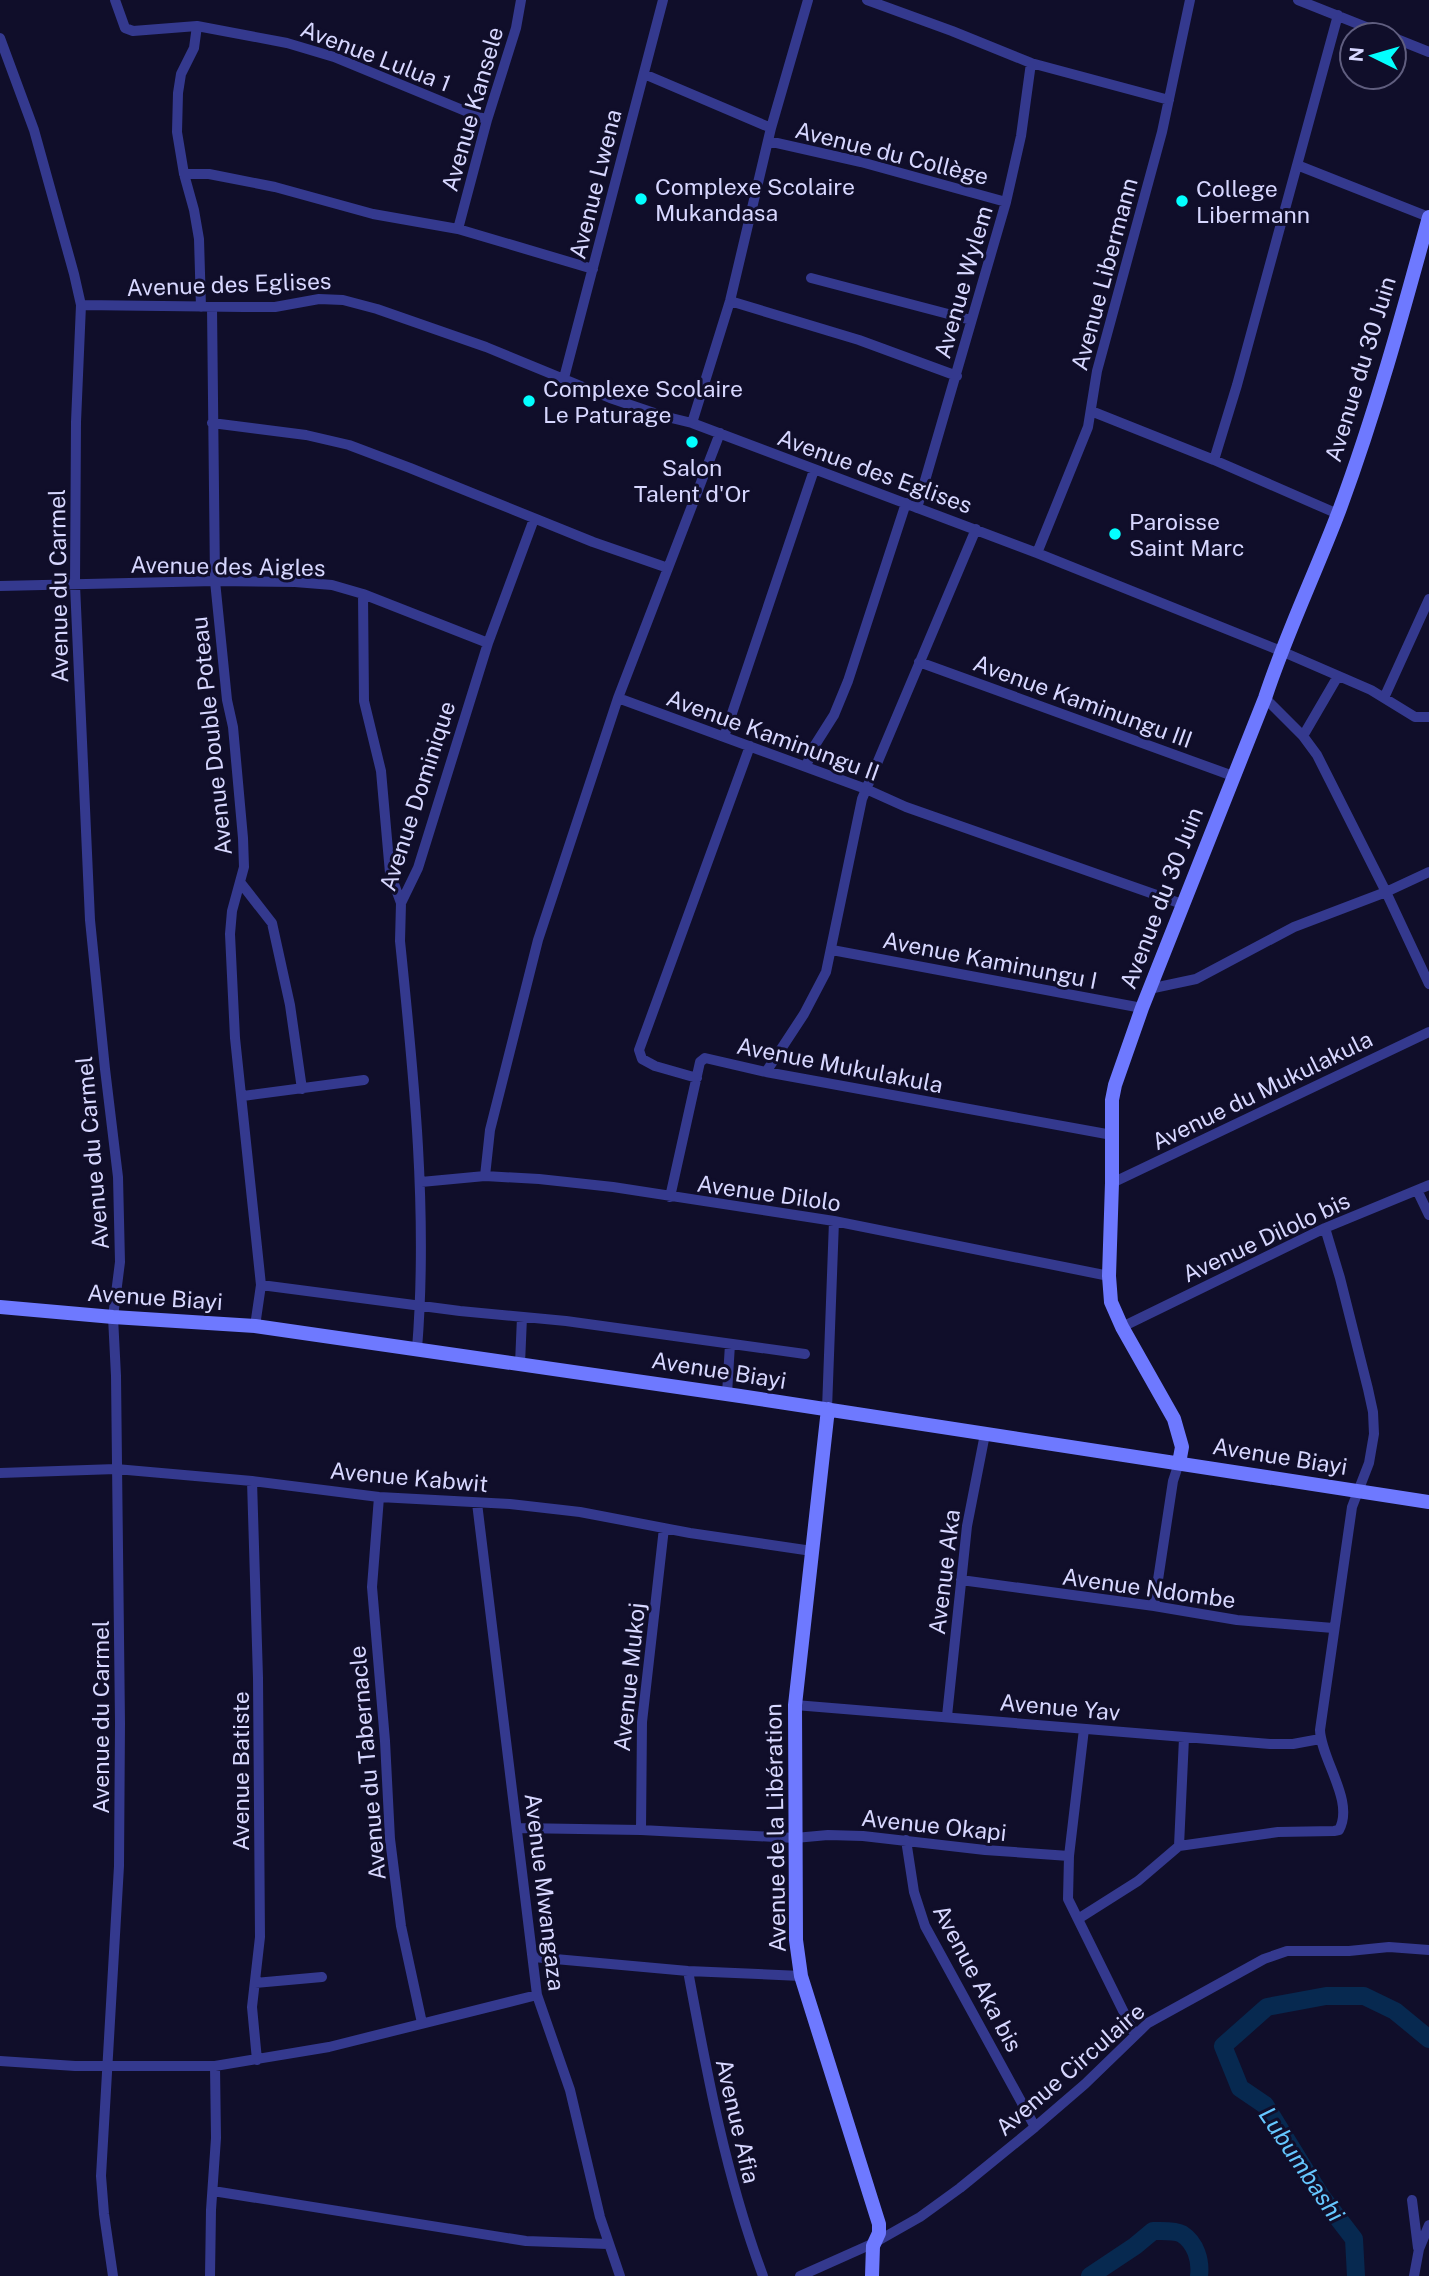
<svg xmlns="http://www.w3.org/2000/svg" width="1429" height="2276" font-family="'Public Sans',sans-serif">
	<rect width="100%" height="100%" fill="#100e2a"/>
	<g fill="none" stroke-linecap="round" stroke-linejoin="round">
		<!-- river -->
		<path stroke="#072950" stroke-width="18" d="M1090 2276 1135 2246 1153 2231C1161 2231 1175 2230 1182 2234 1196 2243 1201 2261 1199 2276
			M1356 2276 1354 2239 1321 2196 1265 2105 1240 2088 1223 2046 1267 2007 1326 1996H1364L1395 2011 1429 2039"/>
		<!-- street -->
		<path stroke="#34398e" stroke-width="10" d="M115 0 125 28 133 31 197 26 287 43 334 57 487 120
			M867 0 952 31 1031 63 1169 100
			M1298 0 1386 35
			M197 26 194 48 181 74 178 93 177 132 184 174 194 210 199 239 201 307
			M0 38 34 130 74 274 81 305 76 422 75 585 90 920 105 1069 118 1177 120 1262 113 1317 116 1376 120 1723 119 1866 101 2176 104 2214 113 2276
			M1394 38 1429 52
			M644 74 771 128
			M768 141 861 162 1006 202
			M1297 165 1429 217
			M184 174H209L275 187 373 214 458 229 593 269
			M458 229 487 120 516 28 521 0
			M811 278 971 320
			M730 301 859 340 957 376
			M81 305 244 307H275L319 299 343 300 377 309 486 347 610 398 663 416 692 423 1037 553 1281 651 1371 690 1415 717H1429
			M212 307 215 581 227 700 233 727 243 838 244 867 232 911 230 934 235 1038 261 1285 255 1326
			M564 378 663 0
			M1091 411 1214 460 1338 514
			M212 423 306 435 349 445 410 468 593 542 668 568
			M692 423 730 301 771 128 808 0
			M720 433 618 698 866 789 906 807 1182 904
			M1214 460 1237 385 1338 15
			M917 508 1006 202 1021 136 1031 63
			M1037 553 1088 427 1097 371 1162 132 1190 0
			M0 586 215 581 295 582 332 585 363 594 488 643
			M363 594 364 701 381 771 390 873 401 903
			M919 662 1233 776
			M1265 698 1303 736 1317 755 1386 892 1429 984
			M1384 698 1429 599
			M1303 736 1338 676
			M724 737 814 470
			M806 766 815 745 834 715 848 681 906 503
			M240 882 272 923 290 1005 302 1089
			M832 950 1142 1008
			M1149 989 1196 979 1294 927 1386 892 1429 872
			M766 1072 804 1014 826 972 862 799 976 529
			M697 1078 655 1066 642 1059 639 1050 750 746
			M243 1096 364 1080
			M485 1176 490 1130 538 940 618 698
			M421 1182 485 1176 539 1179 613 1187 834 1221 1109 1276
			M1112 1183 1429 1032
			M1417 1190 1429 1215
			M670 1197 700 1062 705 1058 766 1072 1112 1135
			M261 1285 460 1311 566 1321 805 1354
			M1122 1327 1325 1228 1429 1185
			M417 1349C428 1213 414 1077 400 941L401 903 418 868 488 643 534 519
			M520 1364 522 1317
			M727 1394 730 1344
			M827 1409 834 1221
			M0 1473 116 1469 252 1481 379 1497 510 1504 580 1512 690 1533 812 1551
			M252 1481 258 1678 260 1937 252 2007 257 2060
			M379 1497 372 1587 385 1741 390 1839 401 1926 422 2023
			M477 1503 537 1995 570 2090 600 2217 620 2276
			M961 1580 1154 1606 1237 1620 1333 1628
			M1154 1606 1173 1481 1179 1463
			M795 1705 1270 1744H1293L1320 1739
			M947 1716 967 1526 985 1434
			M1084 1729 1069 1856 1068 1899 1135 2035
			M518 1828 641 1830 795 1838 828 1835 863 1836 985 1850 1069 1856
			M641 1830 642 1722 664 1528
			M906 1840 914 1892 925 1926 1035 2127
			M1179 1846 1184 1738
			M1078 1919 1138 1881 1179 1846 1278 1832 1334 1831 1339 1830C1355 1801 1321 1760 1320 1730L1352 1507 1369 1463 1374 1434 1373 1412 1368 1389 1340 1278 1325 1228
			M533 1957 688 1971 801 1976
			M688 1971C707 2074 726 2177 763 2276
			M255 1983 322 1977
			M0 2061 75 2066H215L329 2047 537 1995
			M213 2191 526 2241 608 2244
			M1412 2200 1418 2248
			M210 2276 211 2210 216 2138 215 2066
			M800 2276 874 2243 920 2217 960 2188 1035 2127 1085 2084 1148 2023 1264 1959 1287 1951H1349L1389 1947 1429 1950
			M1414 2276 1419 2249 1429 2225"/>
		<!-- secondary -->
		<path stroke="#6e79ff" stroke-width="14" d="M0 1307 113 1317 255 1326 740 1396 1429 1502
			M828 1409 795 1705 796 1940 801 1976 879 2224V2233L873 2246 872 2276
			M1179 1463 1182 1447 1174 1419 1122 1327 1111 1302 1109 1276 1112 1183V1100L1115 1085 1142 1008 1265 698C1286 634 1315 574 1339 511 1375 414 1402 316 1429 217"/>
	</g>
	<!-- markers -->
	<g fill="#03ffff" stroke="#100e2a" stroke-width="2.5">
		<circle cx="641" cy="199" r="7"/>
		<circle cx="1182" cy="201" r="7"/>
		<circle cx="529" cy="401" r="7"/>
		<circle cx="692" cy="442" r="7"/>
		<circle cx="1115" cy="534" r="7"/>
	</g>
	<g text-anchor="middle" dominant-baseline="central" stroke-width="6" stroke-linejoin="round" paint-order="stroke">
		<!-- street labels -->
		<g font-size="23" fill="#d7d7ff" stroke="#100e2a">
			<text transform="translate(376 56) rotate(21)">Avenue Lulua 1</text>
			<text transform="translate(472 109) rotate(-74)">Avenue Kansele</text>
			<text transform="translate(892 153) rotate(14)">Avenue du Collège</text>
			<text transform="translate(595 184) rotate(-76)">Avenue Lwena</text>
			<text transform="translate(1104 274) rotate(-75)">Avenue Libermann</text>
			<text transform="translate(963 282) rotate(-74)">Avenue Wylem</text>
			<text transform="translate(229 284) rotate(-2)">Avenue des Eglises</text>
			<text transform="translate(1360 369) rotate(-73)">Avenue du 30 Juin</text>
			<text transform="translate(875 471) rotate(20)">Avenue des Eglises</text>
			<text transform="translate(228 566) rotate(1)">Avenue des Aigles</text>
			<text transform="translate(58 586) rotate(-91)">Avenue du Carmel</text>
			<text transform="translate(1083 701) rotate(20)">Avenue Kaminungu III</text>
			<text transform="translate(773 735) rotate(20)">Avenue Kaminungu II</text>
			<text transform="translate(211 736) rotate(-96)">Avenue Double Poteau</text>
			<text transform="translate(417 796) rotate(-72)">Avenue Dominique</text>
			<text transform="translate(1161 898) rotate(-69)">Avenue du 30 Juin</text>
			<text transform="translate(990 960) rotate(11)">Avenue Kaminungu I</text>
			<text transform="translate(840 1065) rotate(11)">Avenue Mukulakula</text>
			<text transform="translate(1262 1090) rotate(-26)">Avenue du Mukulakula</text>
			<text transform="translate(92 1153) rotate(-95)">Avenue du Carmel</text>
			<text transform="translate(769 1193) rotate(8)">Avenue Dilolo</text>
			<text transform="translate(1266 1237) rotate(-25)">Avenue Dilolo bis</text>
			<text transform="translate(155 1297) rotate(4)">Avenue Biayi</text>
			<text transform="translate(719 1370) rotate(9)">Avenue Biayi</text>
			<text transform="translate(1280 1456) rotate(9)">Avenue Biayi</text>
			<text transform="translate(409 1477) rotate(5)">Avenue Kabwit</text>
			<text transform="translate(944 1572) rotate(-83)">Avenue Aka</text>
			<text transform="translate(1149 1588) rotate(8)">Avenue Ndombe</text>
			<text transform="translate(629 1677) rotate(-84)">Avenue Mukoj</text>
			<text transform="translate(1060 1707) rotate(5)">Avenue Yav</text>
			<text transform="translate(100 1717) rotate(-90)">Avenue du Carmel</text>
			<text transform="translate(367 1763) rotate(-95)">Avenue du Tabernacle</text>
			<text transform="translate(240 1771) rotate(-90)">Avenue Batiste</text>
			<text transform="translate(934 1825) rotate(6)">Avenue Okapi</text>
			<text transform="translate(775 1828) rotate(-91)">Avenue de la Libération</text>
			<text transform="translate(545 1892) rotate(83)">Avenue Mwangaza</text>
			<text transform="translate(978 1978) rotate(62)">Avenue Aka bis</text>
			<text transform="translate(1070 2069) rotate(-41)">Avenue Circulaire</text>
			<text transform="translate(738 2121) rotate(77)">Avenue Afia</text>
		</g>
		<!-- poi labels -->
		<g font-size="23" fill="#d7d7ff" stroke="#100e2a" text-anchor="start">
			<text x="655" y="186">Complexe Scolaire<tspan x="655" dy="26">Mukandasa</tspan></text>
			<text x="1196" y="188">College<tspan x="1196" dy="26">Libermann</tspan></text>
			<text x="543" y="388">Complexe Scolaire<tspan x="543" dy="26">Le Paturage</tspan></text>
			<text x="692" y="467" text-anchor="middle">Salon<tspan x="692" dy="26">Talent d'Or</tspan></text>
			<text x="1129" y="521">Paroisse<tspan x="1129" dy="26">Saint Marc</tspan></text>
		</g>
		<!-- water labels -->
		<g font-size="24" font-style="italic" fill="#65c7ff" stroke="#100e2a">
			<text transform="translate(1302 2164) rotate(56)">Lubumbashi</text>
		</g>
	</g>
	<!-- north arrow -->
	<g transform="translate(1373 56) rotate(275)"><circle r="33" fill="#100e2a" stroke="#605e7f" stroke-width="2"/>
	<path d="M0-5L12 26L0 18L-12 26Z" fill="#03ffff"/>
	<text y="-10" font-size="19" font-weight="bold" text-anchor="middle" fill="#d7d7ff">N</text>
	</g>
</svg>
